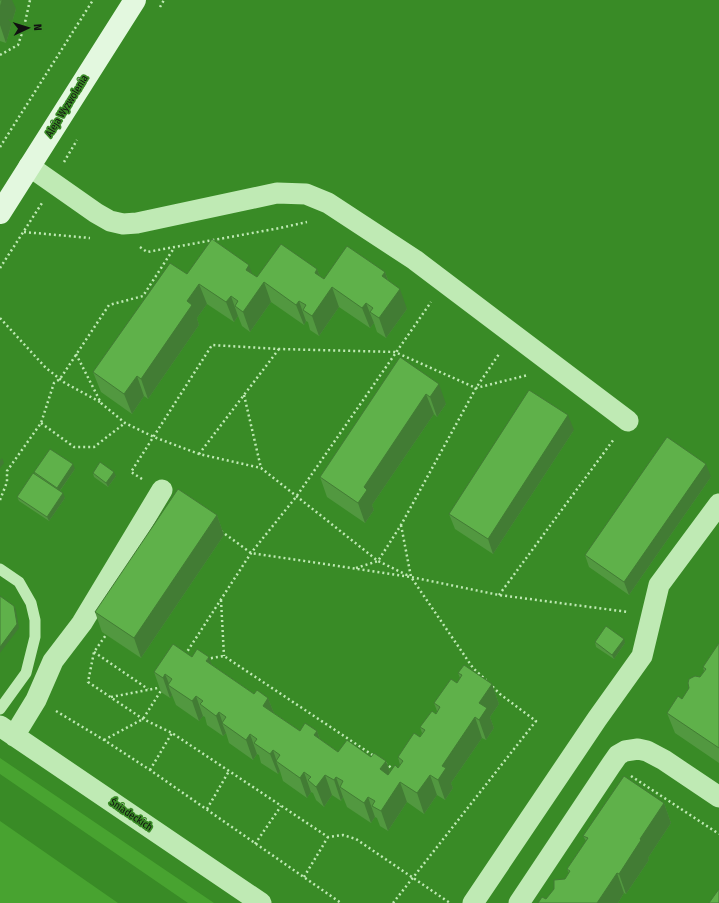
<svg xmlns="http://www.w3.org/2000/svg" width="719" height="903" font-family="'Fira Sans Condensed',sans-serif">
	<rect width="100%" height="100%" fill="#398b26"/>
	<!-- green -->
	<path fill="#48a330" d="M0 758 214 903H188L0 774Z
		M0 821 118 903H0Z"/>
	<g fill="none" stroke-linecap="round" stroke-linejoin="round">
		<!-- path -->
		<path stroke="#bfeab4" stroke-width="2.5" stroke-dasharray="2 3" stroke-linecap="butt" d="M160 7 164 0
			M0 55 18 45 24 27 30 0
			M0 147 93 0
			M64 162 77 140
			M24 232 90 238
			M140 247 147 252 280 228 307 222
			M0 268 42 203
			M0 318 46 368 65 383 100 402
			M76 354 101 403 125 423 154 437 199 454 261 468 378 561 409 576
			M244 395 261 468
			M41 423 74 447H94L125 423
			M199 454 279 349
			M142 479 131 472 212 345 279 349 395 352 476 388 528 375
			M0 500 7 482V471L41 423 54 383 60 379 109 305 143 296 174 248
			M401 525 411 577 473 668 486 680
			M221 531 251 553 411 577 499 595 628 612
			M356 568 378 561 401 525 476 388 499 354
			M499 595 614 439
			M221 600 224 656
			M108 632 94 652 88 682 143 719 172 733 328 837 343 835 356 839 450 903
			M94 652 148 689
			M185 655 251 553 296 497 431 302
			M206 659 224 656 374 756
			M111 697 163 687
			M56 711 104 740 150 770 341 903
			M104 740 143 719 162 689
			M385 763 394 770
			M150 770 172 733
			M631 776 719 834
			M207 809 229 771
			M255 844 281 806
			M304 877 328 837
			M393 903 536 721 500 694 491 685"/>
		<!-- lane -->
		<path stroke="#bfeab4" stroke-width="11" d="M0 569 19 582 31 603 35 620V637L26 673 0 709"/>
		<!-- street -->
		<path stroke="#bfeab4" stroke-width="21" d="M29 166 96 213 110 221 123 224 137 223 277 193 306 194 328 203 415 260 628 421
			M0 726 261 903
			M14 736 36 700 53 661 82 623 162 490
			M473 903 597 719 642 656 659 585 719 504
			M519 903 611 765 618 755 625 751 638 749 647 751 664 760 719 797"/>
		<!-- secondary -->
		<path stroke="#e3f8df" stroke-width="22" d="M0 213 135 0"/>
	</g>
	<!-- wall -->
	<path fill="#529840" d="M0 0 16 9 6 43 0 41Z
		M317 269 320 276 324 279 385 272 388 280 407 309 386 338 377 332 374 323 370 328 339 307 319 336 310 330 308 322 306 321 304 325 271 302 250 332 242 326 238 316 234 322 207 304 197 318 199 325 148 399 144 396 132 414 101 392 93 372 187 274H252L257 277Z
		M400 357 446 404 437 417 434 414 372 505 374 510 365 523 327 497 320 477Z
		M574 430 493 554 455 529 449 514Z
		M75 469 60 491 65 498 49 521 19 501 17 497 35 474 34 472Z
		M93 473 116 476 108 487 94 477Z
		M711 477 629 595 589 567 585 555Z
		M217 515 224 535 141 658 102 632 95 612Z
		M595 642 625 643 614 659 596 647Z
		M719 643V763L675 733 667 713 682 699 700 677 704 671 703 667Z
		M192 657 212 665 254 694 268 698 274 713 300 731H317L320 739 338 752 371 757 386 761 390 772 398 768 400 765 398 757 420 737 422 733 420 727 436 714 437 711 434 703 457 683 460 678 458 673 492 684 499 704 490 717 494 728 486 740 482 738 451 783 453 788 445 800 437 795 424 814 407 802 388 831 380 826 377 818 375 817 371 823 347 807 343 797 341 801 332 795 324 807 316 800 313 793 311 792 307 798 283 781 280 771 278 774 261 763 259 755 257 754 253 760 229 743 226 733 223 736 207 725 205 717 203 716 199 721 176 705 172 695 170 698 161 692 154 672Z
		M664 803 671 823 648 858 649 860 626 894 624 893 618 903H538L546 899 565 879 569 873 567 869 586 841 583 836Z"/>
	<!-- shaded-wall -->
	<path fill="#427c34" d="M2 0H12L16 9 6 43 0 25V8Z
		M249 265 256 285 246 270Z
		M317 269 325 289 315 273Z
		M385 272 392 292 382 276Z
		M264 282 271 302 250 332 243 312Z
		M199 284 207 304 197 318 199 325 148 399 141 379 187 301Z
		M332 287 339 307 319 336 312 316Z
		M400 289 407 309 386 338 379 318Z
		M231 296 238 316 234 322 226 302Z
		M299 301 306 321 304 325 296 305Z
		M366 303 374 323 370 328 362 308Z
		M137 376 144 396 132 414 124 394Z
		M439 384 446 404 437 417 430 397Z
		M426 394 434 414 372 505 374 510 365 523 358 503 364 487Z
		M568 415 574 430 493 554 488 539Z
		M2 458 4 463 0 468V461Z
		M73 464 75 469 59 492 57 488Z
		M706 464 711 477 629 595 624 582Z
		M114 472 116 476 108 487 106 483Z
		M63 493 65 498 49 521 47 517Z
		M217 515 224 535 141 658 134 638Z
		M14 606 16 610 19 628 0 653V647Z
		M624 639 625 643 614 659 612 655Z
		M209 657 216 677 206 661Z
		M165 674 170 686 168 685 172 695 170 698 163 678Z
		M492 684 499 704 490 717 494 728 486 740 479 720V703Z
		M196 696 203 716 199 721 192 701Z
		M268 698 276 718 263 706Z
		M219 712 223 724 222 723 226 733 223 736 216 716Z
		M475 717 482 738 451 783 453 788 445 800 438 780 442 766Z
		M317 731 324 751 314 735Z
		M250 734 257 754 253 760 246 740Z
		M273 750 277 762 276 761 280 771 278 774 270 754Z
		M386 761 393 781 380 769Z
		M304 772 311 792 307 798 300 778Z
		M325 775 332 795 324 807 316 787Z
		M430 775 437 795 424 814 417 793Z
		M336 777 343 797 341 801 334 780Z
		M400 782 407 802 388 831 381 811Z
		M368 797 375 817 371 823 364 803Z
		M664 803 671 823 648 858 649 860 626 894 619 874 640 839Z
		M617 873 624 893 618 903H597Z"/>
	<!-- building -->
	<path fill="#5fb14a" stroke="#427c34" d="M0 0H2L0 8Z
		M212 239 249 265 246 270 257 277 281 244 317 269 315 273 324 279 347 246 385 272 382 276 400 289 379 318 370 312 373 308 366 303 362 308 332 287 312 316 303 310 306 305 299 301 296 305 264 282 243 312 235 306 238 301 231 296 226 302 199 284 187 301 192 305 141 379 137 376 124 394 93 372 170 263 187 274Z
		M400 357 439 384 430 397 426 394 364 487 367 490 358 503 320 477Z
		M529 390 568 415 488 539 449 514Z
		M667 437 706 464 624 582 585 555Z
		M50 449 73 464 57 488 34 472Z
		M100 462 114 472 106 483 93 473Z
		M33 473 63 493 47 517 17 497Z
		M178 489 217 515 134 638 95 612Z
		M0 596 14 606 17 624 0 647Z
		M606 626 624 639 612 655 595 642Z
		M719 643V748L667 713 678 696 682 699 689 688 688 683 689 679 695 676 700 677 706 669 703 667Z
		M173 644 192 657 197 649 209 657 206 661 254 694 257 690 268 698 263 706 300 731 305 723 317 731 314 735 338 752 347 740 371 757 374 753 386 761 380 769 388 775 395 765 398 768 403 761 398 757 414 733 420 737 425 730 420 727 432 711 436 714 440 707 434 703 451 679 457 683 462 675 458 673 464 665 492 684 479 703 487 708 479 720 475 717 442 766 446 768 438 780 430 775 417 793 400 782 381 811 372 806 375 801 368 797 364 803 340 787 343 781 336 777 334 780 325 775 316 787 308 780 311 777 304 772 300 778 276 761 280 755 273 750 270 754 254 743 257 739 250 734 246 740 222 723 226 717 219 712 216 716 200 704 203 701 196 696 192 701 168 685 172 679 165 674 163 678 154 672Z
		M624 776 664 803 640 839 641 840 619 874 617 873 597 903H538L542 897 546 899 554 889V880L565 879 570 871 567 869 588 838 583 836Z
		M719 889V903H709Z"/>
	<g text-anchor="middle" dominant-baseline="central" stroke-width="3.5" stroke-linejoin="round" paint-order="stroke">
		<!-- street labels -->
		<g font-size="10" fill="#111" stroke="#398b26">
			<text transform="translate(67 106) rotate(-58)">Aleja Wyzwolenia</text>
			<text transform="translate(131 815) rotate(34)">Śniadeckich</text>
		</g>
	</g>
	<!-- north arrow -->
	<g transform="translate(28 28) rotate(86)" stroke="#398b26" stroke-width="3" paint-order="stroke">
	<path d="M0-3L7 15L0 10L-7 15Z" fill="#111111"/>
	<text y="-6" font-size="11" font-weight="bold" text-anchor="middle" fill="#111111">N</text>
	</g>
</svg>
